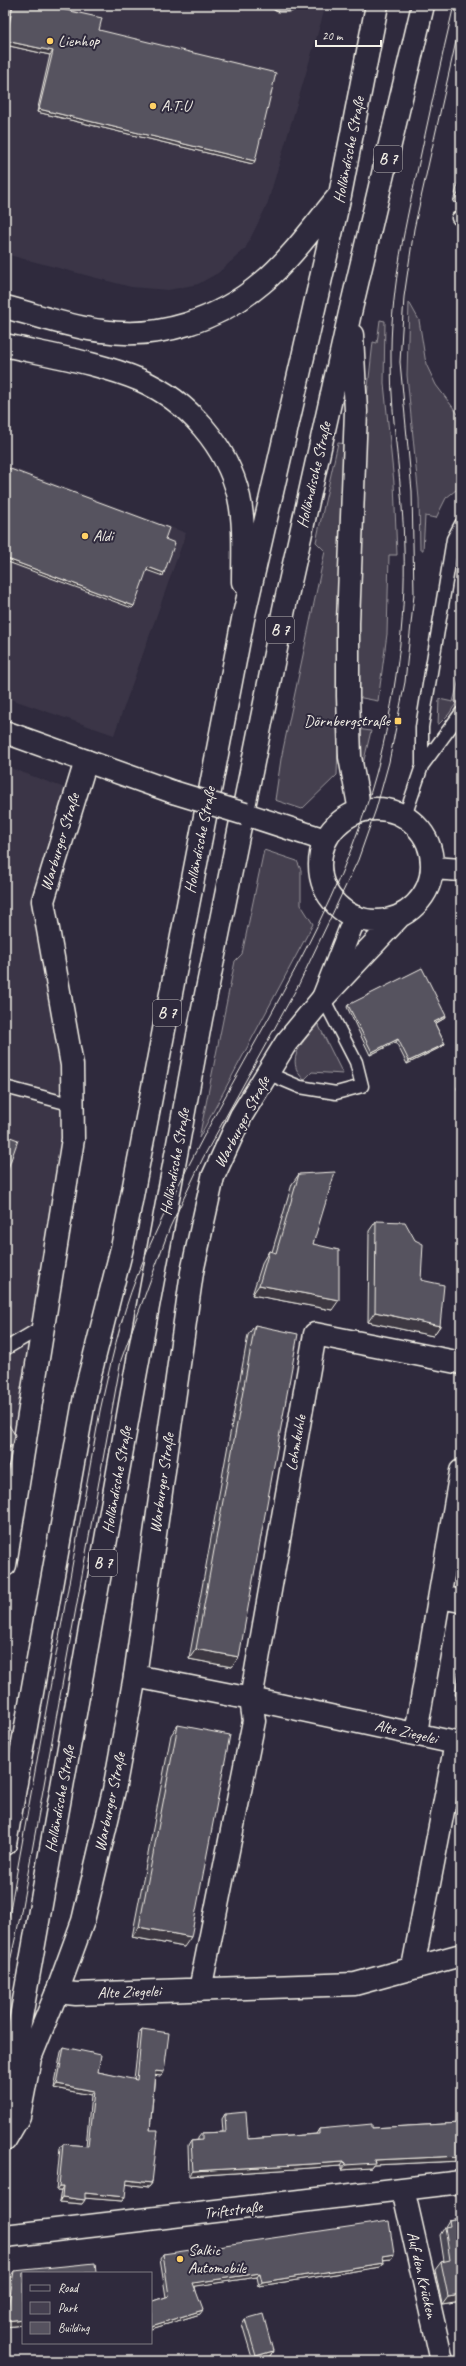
<svg xmlns="http://www.w3.org/2000/svg" width="466" height="2366" font-family="Caveat,sans-serif">
	<rect width="100%" height="100%" fill="#2f2a3d"/>
	<filter id="ink" filterUnits="userSpaceOnUse"><feTurbulence type="fractalNoise" baseFrequency=".025" numOctaves="2"/><feDisplacementMap in="SourceGraphic" scale="8" xChannelSelector="R" yChannelSelector="G"/><feConvolveMatrix kernelMatrix="1 2 1 2 8 2 1 2 1" color-interpolation-filters="sRGB"/></filter>
	<g filter="url(#ink)">
		<!-- built -->
		<path fill="#3b3647" d="M5 5H326L267 205 245 249 218 273 198 284 168 290 131 287 5 254Z
			M5 465 186 533 114 735 5 697Z
			M5 766 70 790 38 901 72 1065 5 1565Z"/>
		<!-- green -->
		<path fill="#454050" stroke="#9c989c" d="M409 302 419 320 426 364 436 385 461 418V486L446 498 436 518 425 516 423 550H420L419 499 407 375Z
			M380 320 385 321 384 383 394 483 397 555H389L387 634 378 701 357 697 363 479 367 396 373 342 377 343Z
			M338 443 348 444 337 775 302 809 275 800 281 759 325 551 316 542Z
			M461 672V696L449 714 438 725 439 699 453 702Z
			M357 729 371 731 362 768Z
			M264 850 297 861 301 870V905L313 924 199 1138 235 961 242 954Z
			M318 1024 343 1074 312 1072 304 1080C283 1059 304 1041 318 1024Z"/>
		<g fill="none" stroke-linecap="round" stroke-linejoin="round">
			<!-- service casing -->
			<g stroke="#f4f1e8" stroke-width="15">
				<path id="service" d="M279 5H289
					M458 218 461 219
					M422 766 461 713
					M405 816 422 766V727L453 539 461 524
					M267 1073 300 1087 336 1093 362 1086 356 1062 323 998
					M5 1087 73 1105
					M5 1349 42 1327"/>
			</g>
			<!-- minor casing -->
			<g stroke="#f4f1e8" stroke-width="25">
				<path id="minor" d="M323 998 355 917
					M5 1565 73 1139 72 1065 43 901 86 761
					M440 1597 461 1601
					M135 1676 251 1699 315 1334 461 1363
					M416 1733 461 1471
					M200 1990 254 1721 251 1699 456 1743 413 1967
					M57 1992 76 1994 355 1984 461 1955
					M403 2189 442 2361
					M5 2236 461 2182"/>
			</g>
			<!-- tertiary casing -->
			<g stroke="#f4f1e8" stroke-width="25">
				<path id="tertiary" d="M5 732 173 792
					M320 865a56 56 0 1 1 112 0a56 56 0 1 1-112 0Z
					M245 814 325 840
					M433 868 461 870
					M57 1992 83 1921 114 1790 135 1676 192 1272 213 1177 241 1116 286 1043 323 998 400 916"/>
			</g>
			<!-- trunk casing -->
			<g stroke="#f4f1e8" stroke-width="25">
				<path id="trunk" d="M5 307C37 315 69 327 102 331 159 340 218 320 262 283 291 259 314 226 338 197
					M352 335 356 411 348 623V696L350 757 360 811
					M5 345C48 355 100 363 140 380 188 401 227 446 239 497 245 524 243 553 243 582
					M5 1844 86 1390 122 1248 243 619 340 195 377 5
					M5 2107 134 1382 201 1019 284 609 350 313 423 5
					M5 2140 19 2116 30 2058 57 1992"/>
			</g>
			<!-- service -->
			<use href="#service" stroke="#2f2a3d" stroke-width="12"/>
			<!-- minor -->
			<use href="#minor" stroke="#2f2a3d" stroke-width="22"/>
			<!-- tertiary -->
			<use href="#tertiary" stroke="#2f2a3d" stroke-width="22"/>
			<!-- trunk -->
			<use href="#trunk" stroke="#2f2a3d" stroke-width="22"/>
			<!-- tram -->
			<path stroke="#f4f1e8" stroke-width="1" d="M5 1938 100 1411C110 1366 120 1319 137 1276 153 1235 174 1194 194 1155 258 1030 339 912 376 774 395 701 406 623 404 547 403 485 391 424 391 362 390 298 403 234 417 172 429 116 441 60 454 5
				M5 1984 20 1917 121 1360 170 1227 203 1158 299 984 358 860 376 809 389 762 405 682 414 595 412 491 400 362 404 297 414 229 461 19"/>
			<!-- tertiary-bridge casing -->
			<g stroke="#f4f1e8" stroke-width="25" stroke-linecap="butt">
				<path id="tertiary-bridge" d="M173 792 245 814"/>
			</g>
			<!-- tertiary-bridge -->
			<use href="#tertiary-bridge" stroke="#2f2a3d" stroke-width="22"/>
		</g>
		<!-- wall -->
		<path fill="#4a4752" stroke="#f4f1e8" d="M12 5H43L99 30 253 164 37 112 50 55 5 45V36Z
			M461 173V203L453 202Z
			M348 1005 446 1016 445 1018 435 1024 445 1044 443 1046 407 1064 396 1042 370 1055 347 1007Z
			M461 1083V1095L457 1088Z
			M299 1174 313 1244 332 1310 252 1295 263 1261 269 1251 272 1252 292 1184Z
			M376 1221 415 1240 421 1280 440 1326 433 1336 368 1322 369 1231Z
			M255 1325 239 1657 232 1667 189 1659 248 1335Z
			M461 1657V1696L455 1695Z
			M178 1725 184 1947 132 1937 171 1735Z
			M142 2029 161 2076 155 2075 150 2130 152 2183 149 2187 126 2184 122 2201 85 2198 82 2204 59 2202 61 2190H56L60 2148 63 2144 86 2146 91 2095 54 2088 61 2052 64 2047 98 2072 134 2080 139 2034Z
			M225 2114 248 2139 316 2134 319 2129 372 2128 461 2123V2161L373 2165 371 2168 341 2170V2166L189 2176 188 2146 191 2141 198 2140V2138L202 2133 223 2132 222 2119Z
			M461 2218V2301L442 2304 435 2270 441 2262 444 2261 440 2235 449 2220Z
			M163 2254H394L391 2259 382 2260 383 2263 380 2267 259 2286 257 2277 195 2286 200 2314 151 2329V2302L166 2297 160 2259Z
			M14 2271 23 2273V2325L5 2327V2306L10 2277Z
			M245 2319 273 2351 270 2356 253 2361 242 2324Z"/>
		<!-- shaded-wall -->
		<path fill="#3c3942" stroke="#f4f1e8" d="M6 41 53 51 50 55 5 45Z
			M39 109 255 161 253 164 37 112Z
			M458 194 461 195V203L453 202Z
			M5 558 134 606 132 608 5 561Z
			M148 567 164 573 163 576 146 570Z
			M446 1016 445 1018 432 1025 434 1022Z
			M398 1039 396 1042 370 1055 372 1052Z
			M445 1044 443 1046 407 1064 409 1061Z
			M259 1285 339 1300 332 1310 252 1295Z
			M375 1312 440 1326 433 1336 368 1322Z
			M13 1444 11 1447 5 1450V1449Z
			M196 1649 239 1657 232 1667 189 1659Z
			M461 1687V1696L455 1695Z
			M139 1927 191 1937 184 1947 132 1937Z
			M155 2071 164 2072 161 2076 152 2075Z
			M57 2084 94 2091 91 2095 54 2088Z
			M461 2156V2161L373 2165 371 2168 341 2170 345 2165 374 2160Z
			M344 2162 341 2166 189 2176 193 2171Z
			M127 2180 152 2183 149 2187 124 2184Z
			M59 2186H63L61 2190H56Z
			M85 2193 125 2197 122 2201 83 2198Z
			M62 2197 85 2200 82 2204 59 2202Z
			M394 2254 391 2259 379 2260 382 2256Z
			M383 2263 380 2267 259 2286 262 2282Z
			M260 2273 257 2277 190 2287 193 2283Z
			M461 2294V2301L442 2304 448 2296Z
			M203 2310 200 2314 151 2329V2326Z
			M23 2319V2325L5 2327V2322L6 2321Z
			M273 2351 270 2356 253 2361 256 2356Z"/>
		<!-- building -->
		<path fill="#56525f" stroke="#f4f1e8" d="M13 5H43L102 18 99 30 276 73 255 161 39 109 53 51 6 41Z
			M461 184V195L458 194Z
			M5 467 169 528 165 539 175 543 164 573 148 567 134 606 5 558Z
			M422 968 446 1016 434 1022 445 1044 409 1061 398 1039 372 1052 348 1005Z
			M5 1135 18 1140 5 1177Z
			M335 1172 313 1244 339 1250V1300L259 1285 269 1251 276 1253 299 1174Z
			M376 1221 405 1222 415 1240 423 1244 421 1280 444 1285 440 1326 375 1312Z
			M255 1325 298 1334 239 1657 196 1649Z
			M5 1419 15 1435 13 1444 5 1449Z
			M178 1725 230 1735 191 1937 139 1927Z
			M142 2029 169 2033 164 2072 155 2071 150 2130H158L152 2183 127 2180 125 2197 85 2193V2200L62 2197 63 2186H59L63 2144 88 2146 94 2091 57 2084 64 2047 101 2055 98 2072 137 2080Z
			M246 2112 248 2139 319 2134V2129L372 2124V2128L461 2123V2156L374 2160 375 2163 345 2165 344 2162 193 2171 191 2141 202 2140V2133L226 2132 225 2114Z
			M461 2218V2294L448 2296 441 2262 450 2260 445 2227 450 2226 449 2220Z
			M389 2221 394 2254 382 2256 383 2263 262 2282 260 2273 193 2283 203 2310 151 2326V2302L169 2296 163 2254Z
			M95 2263 96 2273H23V2319L6 2321 14 2271Z
			M263 2314 273 2351 256 2356 245 2319Z"/>
	</g>
	<!-- markers -->
	<g fill="#ffd166" stroke="#2f2a3d" stroke-width="1.5">
		<circle cx="50" cy="41" r="4"/>
		<circle cx="153" cy="106" r="4"/>
		<circle cx="85" cy="536" r="4"/>
		<rect x="394" y="717" width="8" height="8" rx="2"/>
		<circle cx="180" cy="2259" r="4"/>
	</g>
	<g text-anchor="middle" dominant-baseline="central" stroke-width="4" stroke-linejoin="round" paint-order="stroke">
		<!-- shield labels -->
		<g fill="#2f2a3d" stroke="#b9b5b5" stroke-width="1">
			<rect x="374" y="146" width="28" height="26" rx="3"/>
			<rect x="266" y="617" width="28" height="26" rx="3"/>
			<rect x="153" y="1000" width="28" height="26" rx="3"/>
			<rect x="89" y="1550" width="28" height="26" rx="3"/>
		</g>
		<g font-size="15" font-weight="bold" fill="#f4f1e8">
			<text x="388" y="159">B 7</text>
			<text x="280" y="630">B 7</text>
			<text x="167" y="1013">B 7</text>
			<text x="103" y="1563">B 7</text>
		</g>
		<!-- poi labels -->
		<g font-size="16" fill="#f4f1e8" stroke="#2f2a3d" text-anchor="start">
			<text x="58" y="41">Lienhop</text>
			<text x="161" y="106">A.T.U</text>
			<text x="93" y="536">Aldi</text>
			<text x="390" y="721" text-anchor="end">Dörnbergstraße</text>
			<text x="188" y="2250">Salkic<tspan x="188" dy="18">Automobile</tspan></text>
		</g>
		<!-- street labels -->
		<g font-size="16" fill="#f4f1e8" stroke="#2f2a3d">
			<text transform="translate(349 150) rotate(-79)">Holländische Straße</text>
			<text transform="translate(314 475) rotate(-77)">Holländische Straße</text>
			<text transform="translate(200 840) rotate(-79)">Holländische Straße</text>
			<text transform="translate(60 842) rotate(-73)">Warburger Straße</text>
			<text transform="translate(242 1122) rotate(-62)">Warburger Straße</text>
			<text transform="translate(175 1162) rotate(-80)">Holländische Straße</text>
			<text transform="translate(296 1443) rotate(-80)">Lehmkuhle</text>
			<text transform="translate(117 1480) rotate(-80)">Holländische Straße</text>
			<text transform="translate(162 1483) rotate(-82)">Warburger Straße</text>
			<text transform="translate(406 1732) rotate(13)">Alte Ziegelei</text>
			<text transform="translate(60 1799) rotate(-80)">Holländische Straße</text>
			<text transform="translate(110 1802) rotate(-78)">Warburger Straße</text>
			<text transform="translate(129 1992) rotate(-2)">Alte Ziegelei</text>
			<text transform="translate(233 2210) rotate(-7)">Triftstraße</text>
			<text transform="translate(422 2275) rotate(77)">Auf den Krücken</text>
		</g>
	</g>
	<!-- margin -->
	<rect width="466" height="2366" fill="none" stroke="#2f2a3d" stroke-width="20"/>
	<rect x="10" y="10" width="446" height="2346" fill="none" stroke="#f4f1e8" stroke-width="1.5" filter="url(#ink)"/>
	<!-- legend -->
	<rect x="22" y="2272" width="130" height="72" fill="#2f2a3d" stroke="#7e7a81"/>
	<rect x="30" y="2285" width="20" height="6" fill="#2f2a3d" stroke="#7e7a81"/>
	<text x="58" y="2292" font-size="12" fill="#f4f1e8">Road</text>
	<rect x="30" y="2302" width="20" height="12" fill="#454050" stroke="#7e7a81"/>
	<text x="58" y="2312" font-size="12" fill="#f4f1e8">Park</text>
	<rect x="30" y="2322" width="20" height="12" fill="#56525f" stroke="#7e7a81"/>
	<text x="58" y="2332" font-size="12" fill="#f4f1e8">Building</text>
	<!-- scale -->
	<path d="M316 40v6h65v-6" fill="none" stroke="#f4f1e8" stroke-width="2"/>
	<text x="322" y="40" font-size="12" fill="#f4f1e8" stroke="#2f2a3d" stroke-width="3" paint-order="stroke">20 m</text>
</svg>
